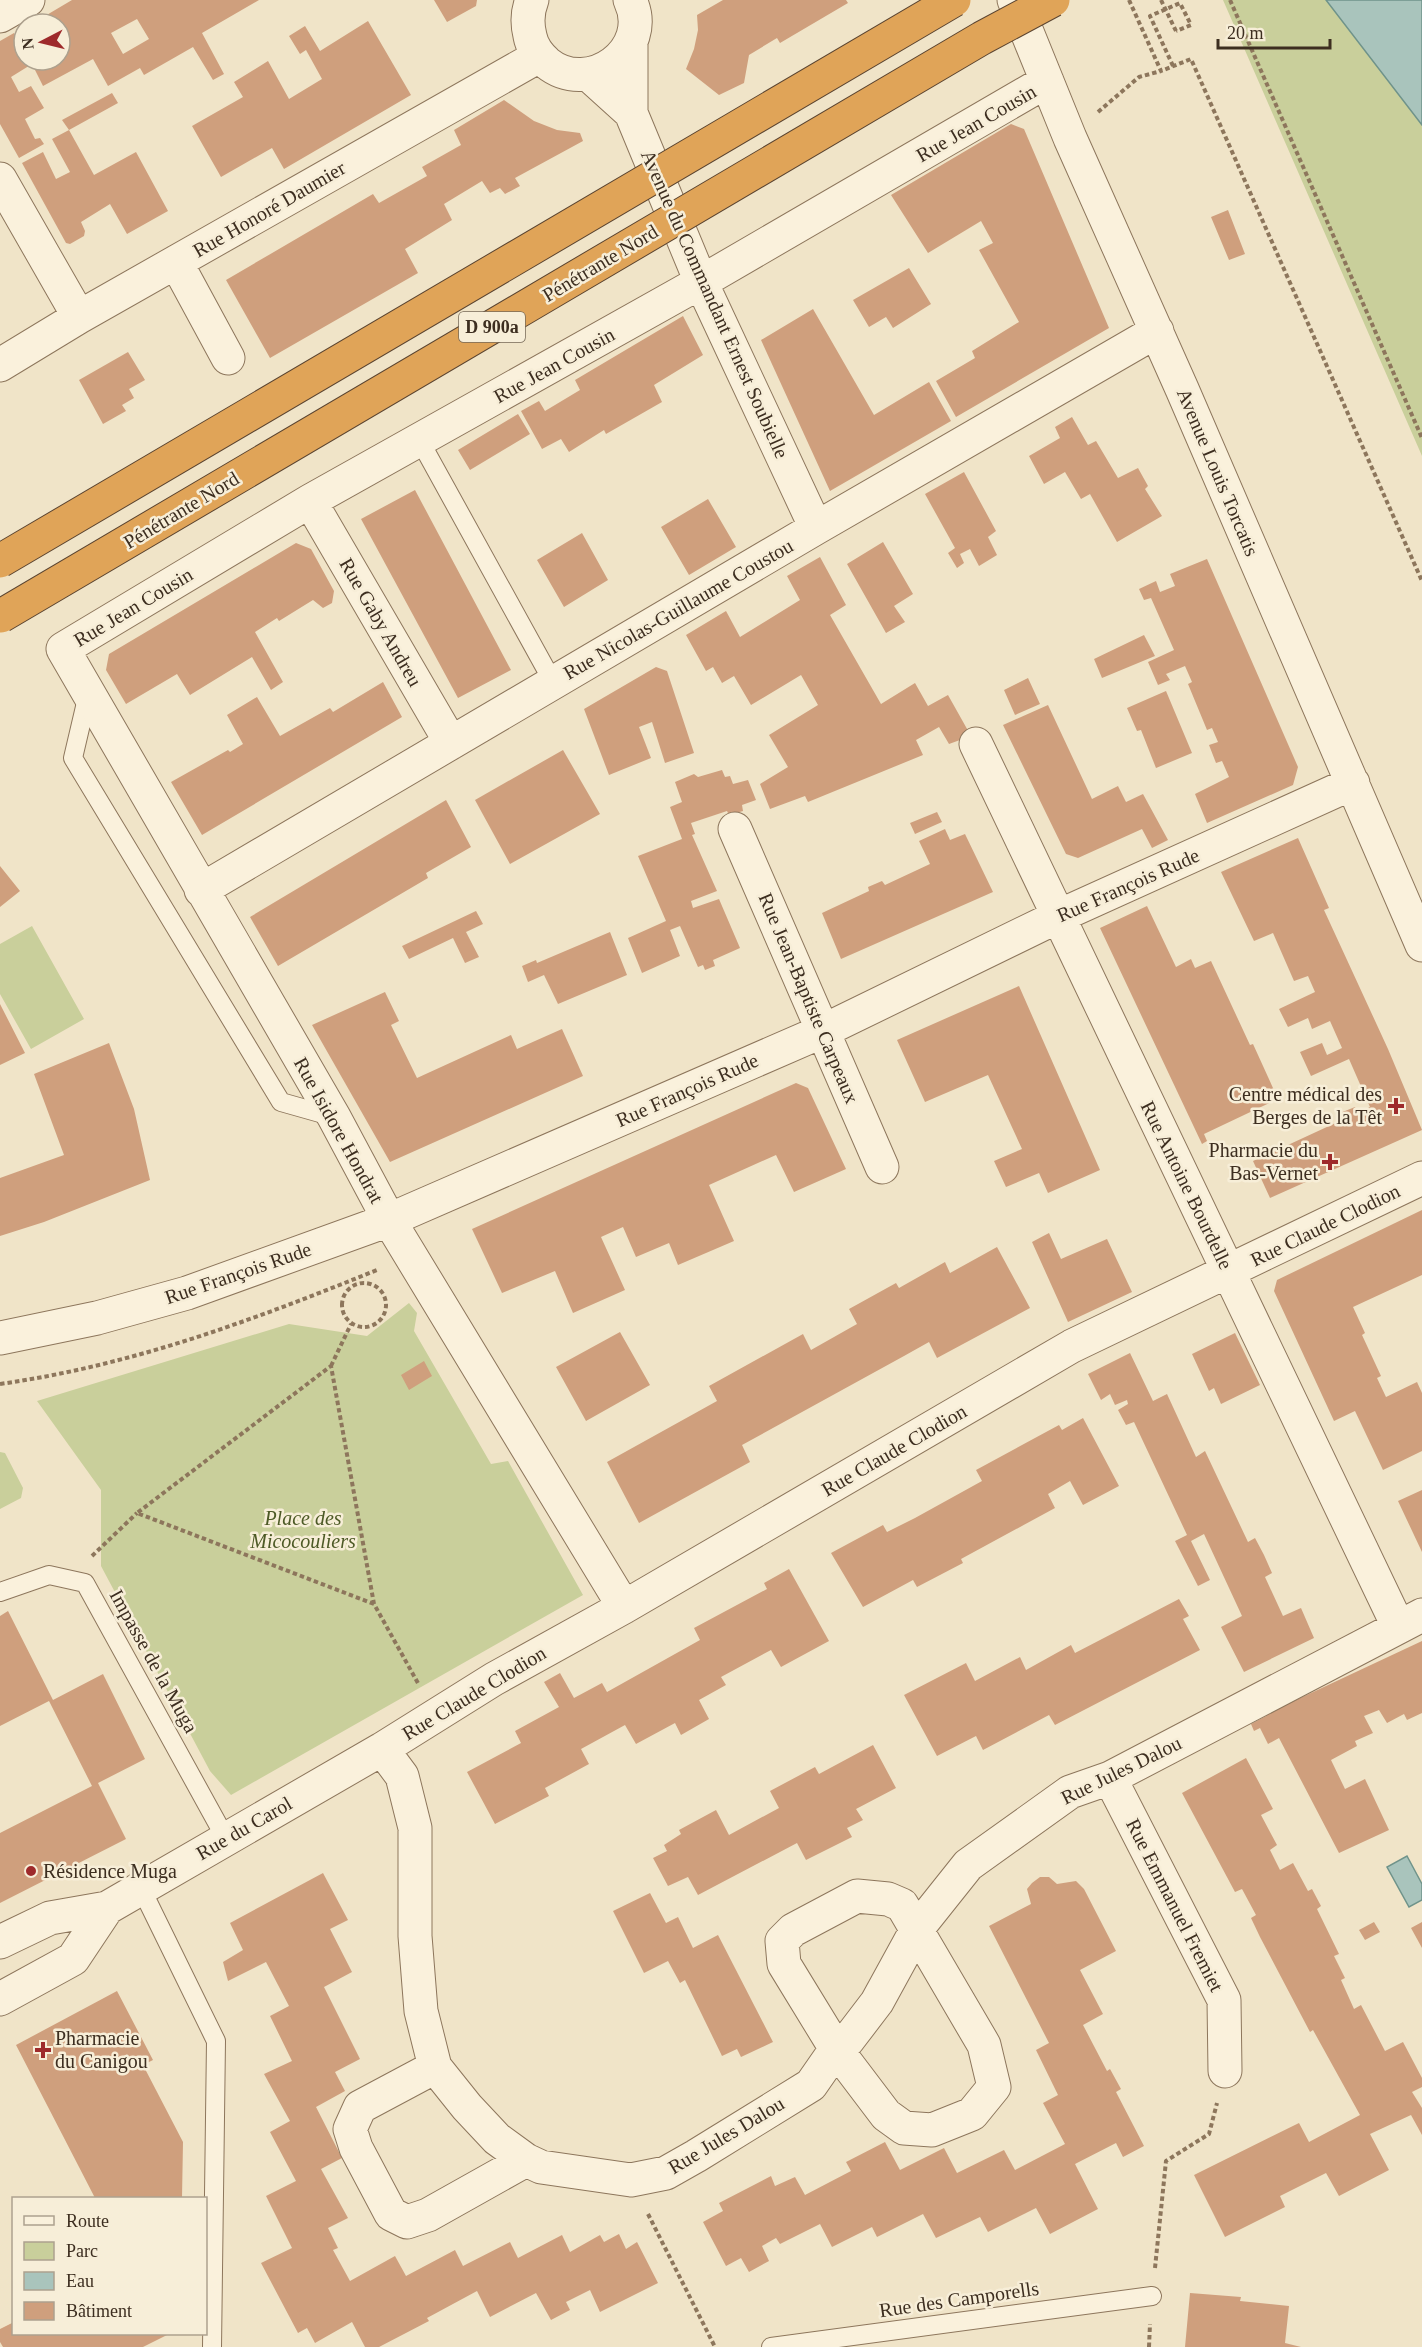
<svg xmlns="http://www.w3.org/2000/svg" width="1422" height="2347" font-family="Georgia,serif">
	<rect width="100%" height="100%" fill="#f0e4c8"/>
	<!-- green -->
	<path fill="#c9cf9b" d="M1223 0H1326L1422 125V456Z
		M32 926 84 1019 31 1049 0 994V944Z
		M409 1303 417 1313 414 1331 491 1464 508 1461 583 1595 231 1795 210 1771 101 1566V1490L37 1401 289 1324 367 1336Z
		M0 1452 5 1453 23 1488 21 1498 0 1509Z"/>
	<!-- water -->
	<path fill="#a9c4bc" stroke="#6f938a" stroke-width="1.5" d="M1326 0H1422V125Z
		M1407 1856 1422 1884V1900L1409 1907 1387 1867Z"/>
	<!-- building -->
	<path fill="#cf9f7d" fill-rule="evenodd" d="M72 0H259L202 33 224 74 213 80 193 47 144 75 140 68 108 86 93 59 43 86 32 64 11 77 19 92 31 86 44 108 25 119 35 139 40 138 44 144 19 158 0 124V41L14 33 22 47 24 46V60H60V24H50L45 16ZM137 19 149 39 123 54 111 33Z
		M434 0H477L476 6 447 22Z
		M723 0H846L848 3 780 43 777 38 749 55 744 83 719 95 686 69 694 49 698 30 697 15Z
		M368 21 411 95 284 169 272 148 221 177 192 126 243 97 234 82 268 61 289 99 322 79 306 50 300 54 289 36 305 26 320 51Z
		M112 93 118 103 69 130 94 175 136 152 168 211 127 234 110 204 81 222 85 231 84 236 70 244 66 243 22 163 43 152 56 179 70 172 52 139 69 130 62 120Z
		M504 100 534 121 557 130 580 133 583 141 515 178 520 186 505 194 500 188 490 193 482 181 444 204 452 220 405 249 418 273 270 358 226 280 373 194 379 203 427 176 422 167 461 145 454 130Z
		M1011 124 1024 129 1109 328 956 417 936 381 975 358 972 351 1019 322 979 250 993 243 981 221 928 253 891 195Z
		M1228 210 1245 254 1229 260 1211 217Z
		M909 268 931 304 893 328 886 317 869 327 853 300Z
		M813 309 874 415 929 382 951 421 830 491 761 340Z
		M683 316 703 355 654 385 662 402 606 434 604 430 569 452 561 439 542 449 521 411 539 401 545 411 580 390 575 380Z
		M128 352 145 380 129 389 134 398 122 405 126 411 103 424 79 380Z
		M518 414 530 434 470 470 458 450Z
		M1072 417 1088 445 1096 441 1118 478 1138 468 1148 486 1145 489 1162 516 1117 542 1090 494 1081 499 1065 472 1044 484 1029 456 1060 438 1055 427Z
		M964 472 996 531 988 537 997 555 979 566 970 549 960 554 964 563 957 568 948 553 955 548 925 494Z
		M415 490 511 670 458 698 361 519Z
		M708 499 736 547 689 575 661 527Z
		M582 533 608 580 564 607 537 560Z
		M883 542 913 594 894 606 905 622 886 633 847 564Z
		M296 543 311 549 334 591 332 603 323 608 313 600 279 621 277 618 255 632 283 682 271 690 252 657 190 695 177 674 126 704 106 670 109 654Z
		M820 557 846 605 830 615 881 704 915 683 928 706 948 695 971 736 949 744 939 727 916 740 923 755 808 802 805 796 770 809 760 784 788 767 769 735 818 705 801 675 751 705 734 676 722 683 713 667 706 671 686 635 726 611 740 637 800 600 787 576Z
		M1207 559 1298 767 1293 785 1207 823 1195 794 1229 777 1222 761 1216 763 1209 745 1218 742 1212 728 1207 730 1188 684 1192 682 1185 666 1166 674 1170 680 1158 685 1148 662 1174 650 1151 598 1144 600 1139 589 1156 581 1160 592 1175 586 1170 574Z
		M1144 635 1155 656 1102 678 1094 659Z
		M656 667 667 671 694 753 665 763 652 722 639 727 651 758 609 775 584 709Z
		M1028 678 1040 704 1015 715 1004 690Z
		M383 682 402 717 202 835 171 782 228 750 230 752 243 744 227 715 257 697 280 736 330 708 333 712Z
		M1166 691 1192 753 1156 768 1141 730 1137 731 1127 708Z
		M1048 705 1092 799 1118 786 1126 802 1143 794 1168 840 1152 848 1142 829 1078 858 1066 854 1003 725Z
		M563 750 600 814 510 864 475 800Z
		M722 770 725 777 730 776 733 784 748 780 756 800 742 805 743 811 729 815 727 811 691 823 695 834 692 835 717 891 691 901 693 908 719 899 740 948 713 960 715 966 705 970 703 965 698 967 680 926 670 930 680 956 642 973 628 938 666 921 638 856 682 839 670 807 682 802 675 782 694 774 698 777Z
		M446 800 471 847 426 873 428 878 278 966 250 917Z
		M937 812 942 822 915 834 910 823Z
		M945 829 950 840 965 834 993 892 841 959 822 913 869 891 868 887 882 881 885 885 930 864 919 841Z
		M1298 838 1329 908 1324 910 1388 1049 1422 1130 1270 1198 1253 1161 1342 1120 1340 1113 1355 1107 1358 1113 1370 1107 1349 1059 1311 1076 1300 1052 1322 1043 1327 1055 1342 1048 1330 1021 1312 1029 1308 1018 1288 1027 1279 1009 1315 992 1308 976 1294 981 1273 933 1254 941 1221 872Z
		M0 866 20 891 0 907Z
		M1147 906 1176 967 1191 959 1195 968 1211 961 1250 1045 1253 1044 1278 1099 1204 1134 1207 1141 1202 1144 1100 928Z
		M476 911 483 924 466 932 479 957 465 963 453 938 409 959 402 946Z
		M610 932 627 975 558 1004 544 975 528 982 522 966 536 960 537 963Z
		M1019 986 1100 1170 1048 1193 1039 1173 1006 1187 994 1161 1022 1149 988 1075 925 1102 897 1040Z
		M385 992 399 1021 391 1025 417 1078 511 1035 517 1049 562 1029 583 1076 390 1162 312 1025Z
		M0 1004 25 1053 0 1065Z
		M109 1043 134 1109 150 1180 44 1222 0 1236V1178L64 1155 34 1074Z
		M796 1083 808 1088 846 1169 794 1192 776 1155 709 1185 734 1241 678 1265 669 1243 636 1257 623 1227 601 1237 625 1290 573 1313 555 1271 502 1293 472 1229Z
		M1422 1210V1275L1353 1307 1365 1333 1362 1335 1381 1376 1377 1378 1386 1397 1417 1382 1422 1393V1451L1383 1470 1355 1411 1334 1421 1274 1291 1277 1280Z
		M1049 1233 1061 1259 1107 1239 1132 1292 1068 1322 1032 1242Z
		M997 1247 1030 1308 937 1358 929 1342 904 1356 742 1445 750 1462 639 1523 607 1462 717 1401 709 1386 803 1334 811 1350 857 1324 849 1309 896 1283 899 1288 945 1262 950 1273Z
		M620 1332 650 1385 586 1421 556 1367Z
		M1235 1333 1260 1385 1221 1404 1214 1388 1209 1391 1192 1354Z
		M1130 1353 1153 1401 1167 1394 1196 1457 1205 1451 1248 1542 1255 1538 1264 1555 1272 1573 1265 1577 1283 1616 1301 1608 1314 1638 1244 1672 1221 1627 1242 1616 1204 1534 1191 1541 1210 1580 1198 1586 1175 1541 1187 1535 1134 1422 1126 1425 1118 1410 1128 1404 1127 1400 1115 1405 1110 1394 1101 1400 1088 1374Z
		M424 1361 432 1376 409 1390 401 1375Z
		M1083 1418 1119 1486 1083 1505 1070 1481 1048 1494 1055 1508 961 1559 963 1563 917 1587 913 1580 863 1607 831 1553 883 1525 887 1532 915 1518 982 1481 976 1470 1059 1425 1062 1430Z
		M1422 1490V1552L1398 1501Z
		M789 1569 829 1641 781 1667 771 1650 721 1677 726 1685 699 1700 709 1719 681 1735 675 1723 636 1744 625 1725 581 1749 589 1764 545 1788 549 1796 495 1824 467 1772 521 1743 515 1731 559 1707 544 1682 560 1673 574 1698 602 1683 607 1692 700 1640 694 1628 767 1589 764 1583Z
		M1179 1599 1189 1616 1183 1619 1200 1650 1055 1725 1049 1715 983 1750 976 1736 937 1756 904 1695 966 1663 975 1681 1020 1657 1026 1670 1071 1645 1075 1653Z
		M8 1611 53 1700 103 1674 145 1759 98 1783 126 1839 0 1903V1833L92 1786 49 1701 0 1726V1616Z
		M1422 1641V1713L1407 1720 1404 1714 1387 1723 1379 1710 1364 1716 1373 1733 1355 1741 1357 1746 1331 1760 1345 1789 1365 1779 1389 1830 1339 1853 1279 1738 1268 1744 1260 1728 1254 1731 1251 1724 1266 1716V1714Z
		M873 1745 896 1788 856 1809 863 1820 847 1828 852 1837 806 1860 797 1843 698 1895 688 1877 668 1886 653 1858 667 1851 664 1845 681 1834 679 1830 716 1810 729 1835 779 1808 770 1791 815 1767 819 1774Z
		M1246 1758 1273 1809 1261 1815 1277 1845 1270 1850 1280 1870 1293 1863 1308 1891 1312 1889 1321 1906 1317 1909 1339 1954 1334 1956 1345 1978 1341 1980 1354 2009 1361 2005 1385 2051 1403 2042 1422 2078V2087L1412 2092 1422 2108V2135L1411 2115 1370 2134 1389 2170 1339 2196 1326 2173 1280 2196 1285 2207 1225 2237 1194 2175 1299 2123 1309 2142 1360 2115 1313 2030 1310 2032 1260 1937 1251 1918 1256 1915 1242 1889 1235 1892 1182 1793Z
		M323 1873 348 1920 330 1929 352 1972 324 1987 360 2059 335 2072 345 2091 316 2107 342 2158 321 2169 348 2218 328 2228 338 2248 333 2250 350 2281 395 2256 406 2276 455 2250 463 2266 510 2242 518 2258 562 2235 570 2252 600 2235 604 2242 619 2234 626 2249 637 2242 658 2283 600 2312 590 2290 566 2302 570 2310 551 2320 536 2293 490 2317 477 2291 427 2318 429 2321 379 2347H365L352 2322 315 2343 307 2328 298 2333 261 2263 292 2248 266 2196 296 2181 270 2132 290 2121 264 2074 292 2061 270 2016 289 2006 266 1962 228 1981 223 1962 243 1950 230 1923Z
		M1040 1877H1049L1057 1884 1076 1881 1084 1889 1116 1951 1080 1970 1103 2014 1083 2025 1107 2071 1110 2069 1121 2089 1116 2092 1144 2146 1123 2157 1116 2143 1075 2164 1098 2209 1050 2234 1036 2208 988 2232 980 2217 936 2238 923 2214 877 2237 872 2227 832 2247 820 2224 780 2244 776 2238 762 2246 769 2261 749 2272 741 2258 726 2266 703 2222 723 2211 719 2203 771 2176 775 2186 795 2177 805 2195 851 2171 846 2162 885 2142 900 2170 944 2148 957 2173 1004 2150 1015 2170 1065 2144 1043 2103 1058 2095 1036 2050 1049 2043 989 1926 1031 1904 1027 1889 1032 1883Z
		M650 1893 666 1923 678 1917 693 1948 718 1935 773 2042 741 2057 737 2049 722 2056 685 1980 680 1983 668 1961 644 1973 613 1911Z
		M1374 1922 1380 1932 1365 1940 1359 1930Z
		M1422 1922V1948L1411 1928Z
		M117 1991 153 2060 143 2065 183 2142 182 2198H95L16 2045Z
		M1190 2293 1241 2297 1240 2301 1289 2306 1285 2343 1301 2347H1185Z
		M14 2322V2334H169L143 2347H3L0 2342V2329Z"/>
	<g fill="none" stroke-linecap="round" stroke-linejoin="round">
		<!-- lane casing -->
		<g stroke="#8d765c" stroke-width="20">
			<path id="lane" d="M420 441 553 682
				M88 694 73 758 281 1102 334 1117
				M0 1592 49 1575 85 1583 226 1839
				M141 1888 216 2041 212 2347
				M771 2347 1152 2296"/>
		</g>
		<!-- street casing -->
		<g stroke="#8d765c" stroke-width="35">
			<path id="street" d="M532 0C527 12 527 24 530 36 532 47 539 56 547 63 589 97 654 50 630 0
				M1014 0 1070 138 1182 389 1422 945
				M0 16 28 0
				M589 75 631 113V43
				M631 113 701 282 816 528
				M0 179 79 317
				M176 262 228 358
				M0 365 79 317 539 56
				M310 501 451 743
				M976 744 1398 1626
				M735 829 882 1167
				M201 890 816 528 1157 331
				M0 1338 97 1318 187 1293 389 1220 823 1031 1059 916 1353 783
				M624 1607 389 1220 334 1117 63 649 310 501 701 282 1047 81
				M382 1749 402 1776 415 1828V1936L421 2011 435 2067 467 2107 497 2139 526 2160 541 2167 631 2180 666 2173 696 2156 811 2085 836 2049 848 2040 877 2002 917 1929 968 1865 1070 1792 1110 1778 1422 1615
				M1110 1778 1224 2000 1225 2071
				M857 1896 888 1899 902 1905 984 2045 994 2087 972 2114 932 2130 904 2128 886 2115 836 2049 784 1964 782 1941 793 1930Z
				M0 1942 50 1918 107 1908 382 1749 494 1679 624 1607 1072 1346 1422 1178
				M0 1999 73 1959 107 1908
				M435 2067 360 2107 350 2129 356 2148 391 2214 407 2222 428 2215 526 2160"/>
		</g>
		<!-- path -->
		<path stroke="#8d765c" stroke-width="4" stroke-dasharray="4.5 3" stroke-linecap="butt" d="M1129 0 1161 71 1191 59 1422 581
			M1230 0 1422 438
			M1173 66 1150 16 1180 3 1191 25 1176 31
			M1098 112 1139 77 1161 71
			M342 1305a22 22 0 1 1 44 0a22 22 0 1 1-44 0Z
			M331 1366 351 1324
			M0 1384C134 1365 253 1320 377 1270
			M92 1556 137 1513
			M374 1604 137 1513 331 1366 374 1604 419 1685
			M648 2214 715 2347
			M1155 2268 1166 2161 1209 2134 1217 2103
			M1149 2347 1150 2324"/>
		<!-- lane -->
		<use href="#lane" stroke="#faf1dc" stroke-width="18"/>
		<!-- street -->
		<use href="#street" stroke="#faf1dc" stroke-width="33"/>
		<!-- highway-bridge casing -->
		<g stroke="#5b4430" stroke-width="35" stroke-linecap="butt">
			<path id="highway-bridge" d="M0 561 954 0
				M1 616 982 38 1053 0"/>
		</g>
		<!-- path-bridge -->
		<path stroke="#8d765c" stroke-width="4" stroke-dasharray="4.5 3" stroke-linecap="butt" d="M1161 0 1176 31"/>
		<!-- highway-bridge -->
		<use href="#highway-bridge" stroke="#e0a458" stroke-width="33"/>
	</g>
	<!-- markers -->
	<g fill="#9e2a2b" stroke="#f7eed8" stroke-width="2">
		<path d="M1393 1097h6v6h6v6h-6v6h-6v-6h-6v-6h6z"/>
		<path d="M1327 1153h6v6h6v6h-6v6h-6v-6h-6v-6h6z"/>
		<circle cx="31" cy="1871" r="6"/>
		<path d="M40 2041h6v6h6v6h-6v6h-6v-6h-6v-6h6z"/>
	</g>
	<g text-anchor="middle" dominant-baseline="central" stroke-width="5" stroke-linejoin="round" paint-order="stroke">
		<!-- shield labels -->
		<rect fill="#f7eed8" stroke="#756857" stroke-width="1.5" x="459" y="312" width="66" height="30" rx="4.5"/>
		<g font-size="18" font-weight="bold" fill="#3d2e20">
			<text x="492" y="327">D 900a</text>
		</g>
		<!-- street labels -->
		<g font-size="20" fill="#3d2e20" stroke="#f7eed8">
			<text transform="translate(976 123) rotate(-30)">Rue Jean Cousin</text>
			<text transform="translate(269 209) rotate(-30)">Rue Honoré Daumier</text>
			<text transform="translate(600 263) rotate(-31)">Pénétrante Nord</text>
			<text transform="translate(715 304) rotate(66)">Avenue du Commandant Ernest Soubielle</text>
			<text transform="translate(554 365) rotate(-29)">Rue Jean Cousin</text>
			<text transform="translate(1218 472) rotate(67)">Avenue Louis Torcatis</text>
			<text transform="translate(181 510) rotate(-31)">Pénétrante Nord</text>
			<text transform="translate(133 607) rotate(-31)">Rue Jean Cousin</text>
			<text transform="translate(678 609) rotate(-30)">Rue Nicolas-Guillaume Coustou</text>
			<text transform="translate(381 622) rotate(60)">Rue Gaby Andreu</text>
			<text transform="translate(1128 885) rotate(-24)">Rue François Rude</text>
			<text transform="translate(809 998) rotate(67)">Rue Jean-Baptiste Carpeaux</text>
			<text transform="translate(687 1090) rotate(-24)">Rue François Rude</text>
			<text transform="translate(339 1130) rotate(61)">Rue Isidore Hondrat</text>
			<text transform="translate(1187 1185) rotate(64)">Rue Antoine Bourdelle</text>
			<text transform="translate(1325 1225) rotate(-26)">Rue Claude Clodion</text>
			<text transform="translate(238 1273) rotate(-19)">Rue François Rude</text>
			<text transform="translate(894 1450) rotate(-30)">Rue Claude Clodion</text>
			<text transform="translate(154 1661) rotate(61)">Impasse de la Muga</text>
			<text transform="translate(474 1693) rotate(-31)">Rue Claude Clodion</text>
			<text transform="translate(1121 1770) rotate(-26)">Rue Jules Dalou</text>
			<text transform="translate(244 1828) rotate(-30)">Rue du Carol</text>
			<text transform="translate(1175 1905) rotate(63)">Rue Emmanuel Fremiet</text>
			<text transform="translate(726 2135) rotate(-31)">Rue Jules Dalou</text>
			<text transform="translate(959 2299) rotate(-8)">Rue des Camporells</text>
		</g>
		<!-- poi labels -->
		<g font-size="20" fill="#3d2e20" stroke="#f7eed8" text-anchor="end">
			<text x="1382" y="1094">Centre médical des<tspan x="1382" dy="23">Berges de la Têt</tspan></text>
			<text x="1318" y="1150">Pharmacie du<tspan x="1318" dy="23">Bas-Vernet</tspan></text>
			<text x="43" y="1871" text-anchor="start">Résidence Muga</text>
			<text x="55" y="2038" text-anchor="start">Pharmacie<tspan x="55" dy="23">du Canigou</tspan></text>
		</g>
		<!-- park labels -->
		<g font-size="20" font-style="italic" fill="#4d5a26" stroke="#f7eed8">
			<text x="303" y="1518">Place des<tspan x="303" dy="23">Micocouliers</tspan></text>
		</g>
	</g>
	<!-- legend -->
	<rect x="12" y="2197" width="195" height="138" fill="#f7eed8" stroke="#ada18e" stroke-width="1.5"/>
	<rect x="24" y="2216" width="30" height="9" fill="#faf1dc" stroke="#ada18e" stroke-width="1.5"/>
	<text x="66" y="2227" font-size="18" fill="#3d2e20">Route</text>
	<rect x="24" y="2242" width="30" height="18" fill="#c9cf9b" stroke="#ada18e" stroke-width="1.5"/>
	<text x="66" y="2257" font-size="18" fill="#3d2e20">Parc</text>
	<rect x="24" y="2272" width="30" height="18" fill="#a9c4bc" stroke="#ada18e" stroke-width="1.5"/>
	<text x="66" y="2287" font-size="18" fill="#3d2e20">Eau</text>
	<rect x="24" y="2302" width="30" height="18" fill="#cf9f7d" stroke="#ada18e" stroke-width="1.5"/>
	<text x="66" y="2317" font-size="18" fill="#3d2e20">Bâtiment</text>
	<!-- north arrow -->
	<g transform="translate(42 42) rotate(263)"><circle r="28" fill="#f7eed8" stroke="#ada18e" stroke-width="1.5"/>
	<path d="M0-4.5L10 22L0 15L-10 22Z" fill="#9e2a2b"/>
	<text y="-9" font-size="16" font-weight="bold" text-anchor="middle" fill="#3d2e20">N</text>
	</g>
	<!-- scale -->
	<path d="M1218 39v9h112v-9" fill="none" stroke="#3d2e20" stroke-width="3"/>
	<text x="1227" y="39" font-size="18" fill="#3d2e20" stroke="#f7eed8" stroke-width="4.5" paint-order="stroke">20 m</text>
</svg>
